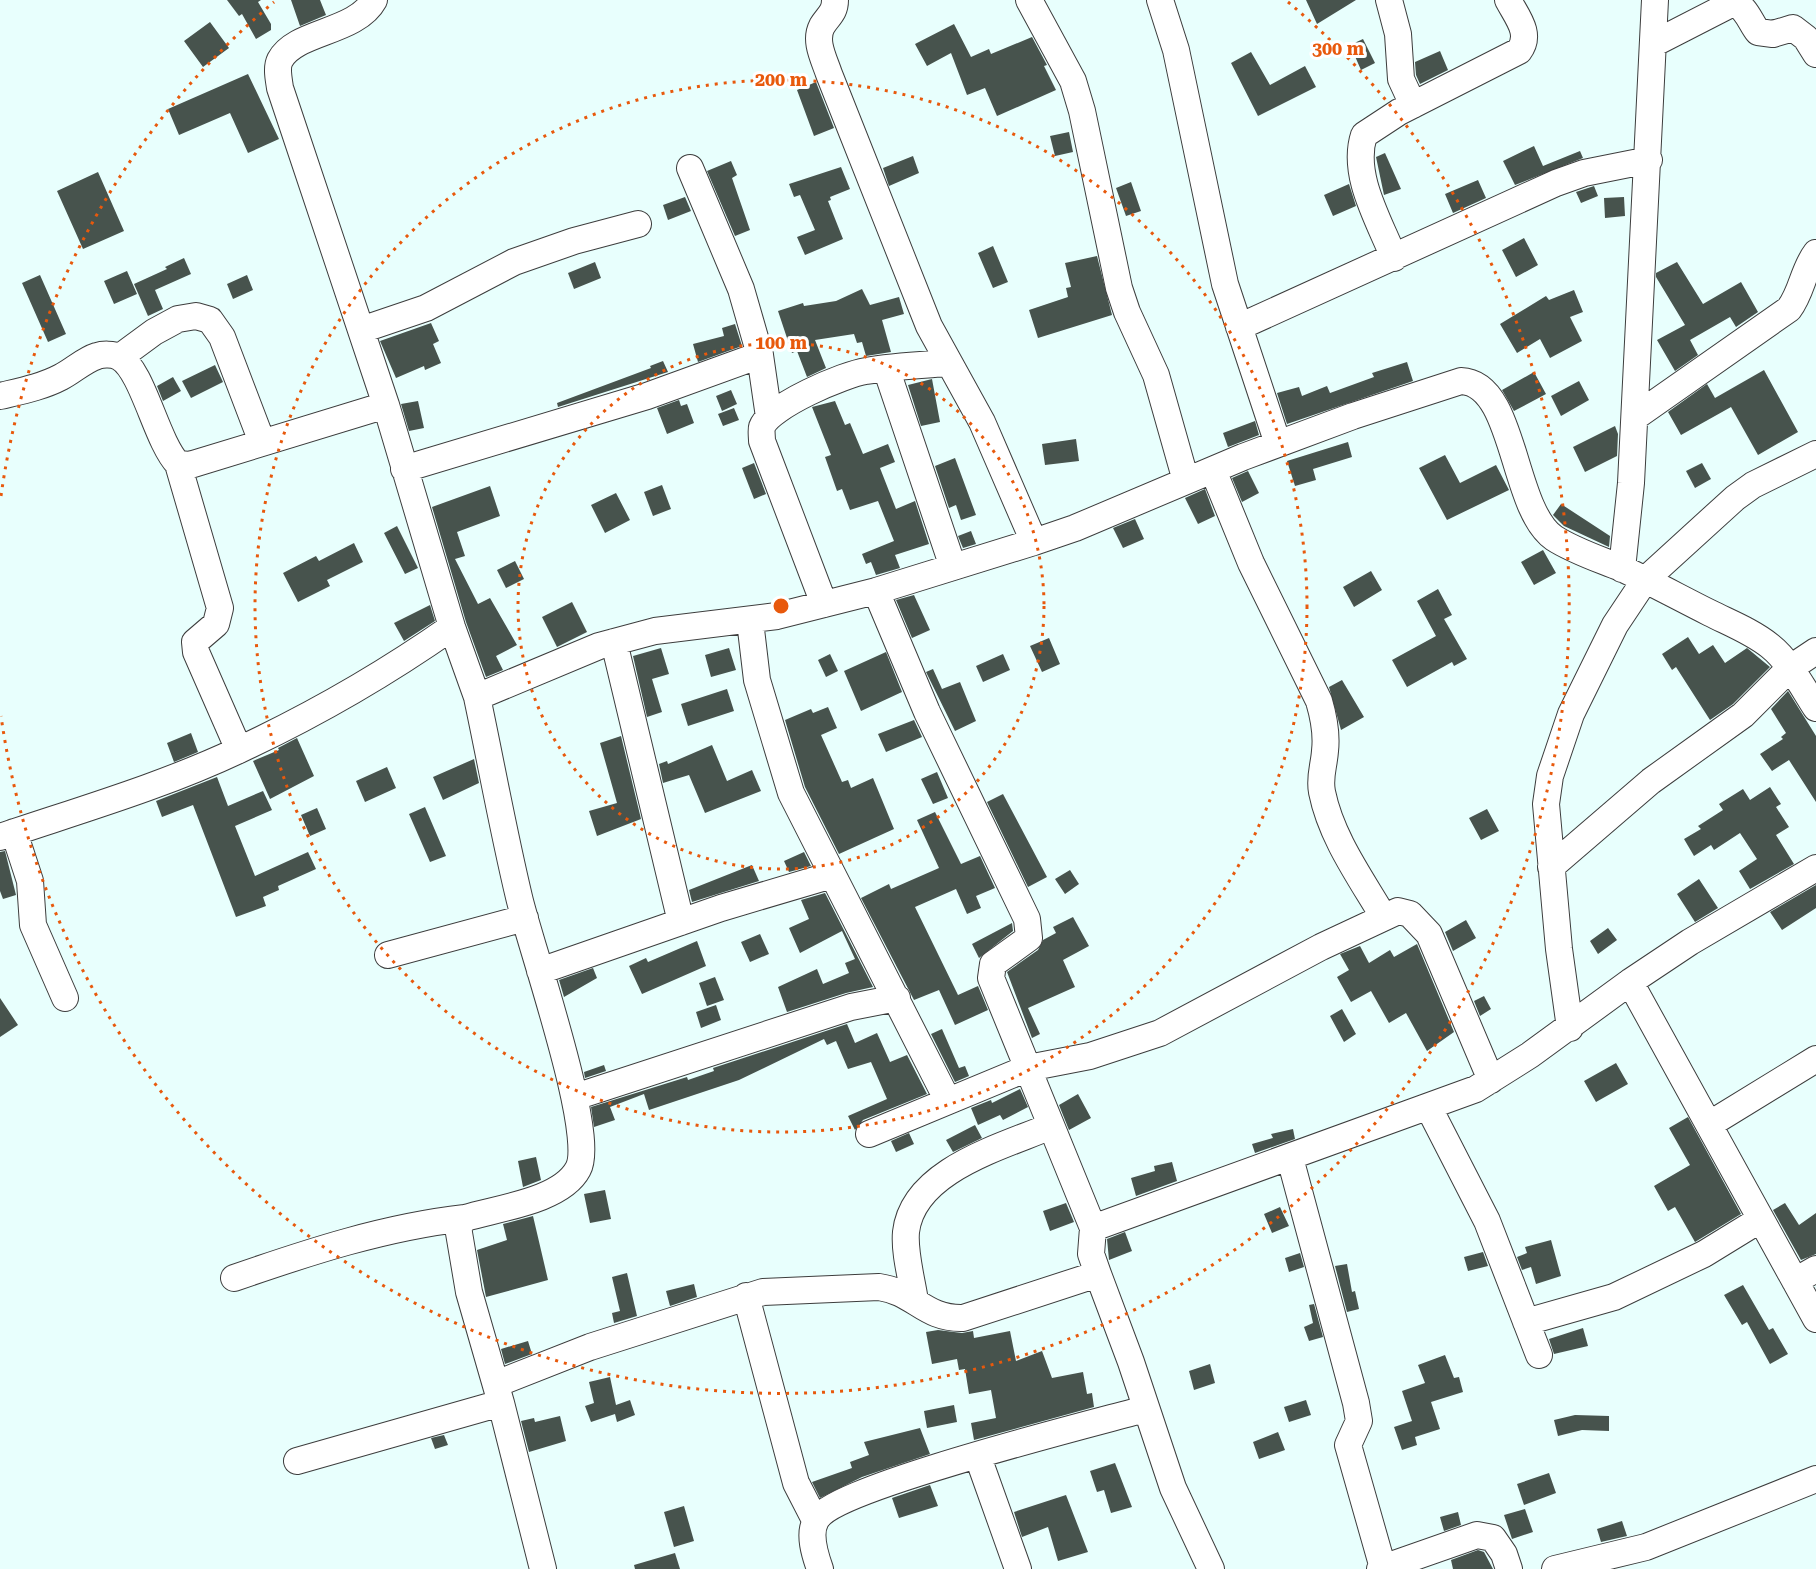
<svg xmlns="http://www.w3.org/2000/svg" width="1816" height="1569" font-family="'Roboto Serif',serif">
	<rect width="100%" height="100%" fill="#e8fffd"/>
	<!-- building -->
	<path fill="#47534d" d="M227 0H261L258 2 271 24V30L256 39 242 14 239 16Z
		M291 0H320L326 15 300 26Z
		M1306 0H1356L1317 24Z
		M210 22 229 48 203 67 184 41Z
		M954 24 971 57 989 49 991 54 1032 37 1047 65 1044 66 1056 90 997 116 985 88 967 95 951 53 927 66 915 44Z
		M1363 39 1375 63 1361 70 1350 45Z
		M1440 51 1448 70 1420 84 1416 75 1415 62Z
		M1251 52 1270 85 1305 66 1316 87 1258 116 1231 63Z
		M248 74 279 139 248 153 230 113 179 135 168 109Z
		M816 82 834 128 814 136 797 90Z
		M1069 132 1073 152 1055 156 1050 136Z
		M1534 146 1543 166 1580 151 1583 158 1515 185 1503 161Z
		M1385 153 1401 189 1384 195 1376 157Z
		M913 156 919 173 889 186 883 168Z
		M731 161 737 175 732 178 750 230 735 236 707 171Z
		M841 167 850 189 830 197 831 200 828 201 843 239 805 255 797 237 815 230 800 195 794 197 789 184Z
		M98 172 124 231 83 249 57 191Z
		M1478 180 1486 198 1453 213 1445 194Z
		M1131 182 1141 211 1126 216 1116 188Z
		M1349 184 1356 206 1333 216 1324 195Z
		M1594 186 1598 196 1581 203 1576 192Z
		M685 197 691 211 668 220 663 205Z
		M1624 197 1625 216 1605 218 1604 198Z
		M1524 238 1538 265 1516 277 1502 250Z
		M993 246 1008 282 993 288 978 253Z
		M1097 256 1112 315 1038 338 1029 310 1068 297 1066 288 1071 287 1065 263Z
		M184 258 191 274 155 290 163 309 148 316 134 284 167 269 165 267Z
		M595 262 601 278 574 289 568 273Z
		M1677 262 1703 304 1741 282 1758 312 1736 327 1730 317 1690 340 1698 355 1675 371 1657 340 1685 325 1656 277V273Z
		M127 271 137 294 114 304 104 281Z
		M40 275 66 334 48 342 22 283Z
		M247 275 253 290 233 299 227 284Z
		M862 289 870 305 899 297 904 314 882 320 891 352 866 356 862 342 857 343 854 334 815 340 826 368 807 377 797 351 792 353 778 311 803 303 804 306 836 301Z
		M1574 290 1583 312 1570 317 1582 341 1550 358 1540 339 1517 353 1500 324 1546 296 1549 300Z
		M431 323 439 341 433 344 441 363 425 370 424 366 396 378 380 341Z
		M735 324 742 346 698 362 693 344 724 336 722 328Z
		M663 361 668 372 558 407 557 403 651 368 650 366Z
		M1407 362 1413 381 1287 424 1277 393 1299 387 1302 396 1327 386 1330 393 1374 377 1372 373Z
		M215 365 223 382 191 398 182 381Z
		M1764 370 1798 432 1758 455 1731 407 1681 435 1668 412 1707 384 1715 398Z
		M1534 372 1546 394 1514 411 1502 390Z
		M173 377 181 391 163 401 157 386Z
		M932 379 940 422 921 426 908 385Z
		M1579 381 1589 400 1561 416 1551 396Z
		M731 390 737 404 722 411 716 396Z
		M679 400 681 406 687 404 694 423 667 434 657 408Z
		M418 401 424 428 409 431 401 404Z
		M835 401 845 425 850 423 863 454 888 444 895 462 880 468 896 509 915 501 929 544 895 555 900 568 876 575 871 562 866 564 862 554 894 541 878 501 850 510 842 489 837 491 825 457 831 455 812 407Z
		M734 408 739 420 723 426 718 414Z
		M1255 421 1259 435 1228 447 1223 433Z
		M1615 426 1618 434 1617 456 1585 472 1573 447Z
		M1076 439 1079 461 1045 465 1042 444Z
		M1348 442 1352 457 1313 469 1316 480 1295 486 1287 461Z
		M1445 455 1460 483 1496 465 1509 490 1447 520 1419 468Z
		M955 458 976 515 961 520 956 505 949 508 935 466Z
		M754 463 766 494 754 499 742 468Z
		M1702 463 1711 479 1695 488 1686 471Z
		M1248 471 1259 493 1242 502 1232 478Z
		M662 485 671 509 653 516 644 492Z
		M490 486 500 516 457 532 465 556 455 559 478 604 490 598 517 645 496 656 503 670 486 677 466 622 432 507Z
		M1205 489 1215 516 1198 524 1185 498Z
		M616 493 630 520 605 533 591 505Z
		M1561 504 1610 536 1609 547 1564 526 1553 515Z
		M1135 519 1144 539 1123 548 1113 528Z
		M397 526 418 568 405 574 384 533Z
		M971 531 976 544 963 548 958 536Z
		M354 543 363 562 327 580 330 586 298 602 283 573 316 556 319 561Z
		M1543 550 1556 573 1534 585 1521 562Z
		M515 561 524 579 506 588 497 570Z
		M1371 571 1382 590 1354 607 1343 587Z
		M1438 589 1452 615 1444 619 1467 659 1454 666 1452 662 1407 687 1392 660 1436 636 1417 601Z
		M914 595 930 630 912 638 896 600Z
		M572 602 587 632 557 647 542 617Z
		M430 605 435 621 404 641 394 623Z
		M1688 637 1699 654 1713 645 1725 663 1747 648 1770 667 1733 704 1710 720 1676 667 1672 670 1662 654Z
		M1049 638 1060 664 1042 672 1030 646Z
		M661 648 669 674 652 679 662 712 647 717 633 656Z
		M729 648 736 670 711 677 705 655Z
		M886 652 902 692 861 711 844 671Z
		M830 654 838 671 826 677 818 660Z
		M1003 654 1010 670 983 682 976 666Z
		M933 669 942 689 960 682 976 721 955 731 926 672Z
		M1342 680 1364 717 1341 730 1329 687Z
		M727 689 734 711 688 726 681 704Z
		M1788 691 1816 736V802L1789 760 1772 771 1760 754 1783 739 1781 737 1786 733 1771 709Z
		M828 707 837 728 821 735 842 782 848 780 851 788 873 778 894 829 839 854 805 787 785 720 811 709 813 713Z
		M914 720 922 737 886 752 878 734Z
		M191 733 198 752 174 762 167 743Z
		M621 736 641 819 597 836 589 811 617 803 600 743Z
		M297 738 314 776 270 799 253 761 279 750 278 748Z
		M712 745 727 781 752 770 761 791 705 813 689 775 663 783 659 764 667 761 668 764Z
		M474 759 479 783 443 800 433 777Z
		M387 767 396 788 365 802 356 781Z
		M937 772 948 798 933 804 921 779Z
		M217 777 228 806 263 791 272 810 235 826 255 876 308 852 316 869 278 886 279 890 263 897 266 906 236 917 193 805 162 817 156 801Z
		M1770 787 1781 804 1776 807 1789 827 1776 835 1794 864 1750 889 1739 871 1757 859 1740 833 1714 850 1711 845 1694 856 1684 839 1701 829 1698 826 1723 810 1719 804 1743 789 1750 800Z
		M1003 794 1047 877 1028 887 987 802Z
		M425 807 446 856 430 862 409 814Z
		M317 808 326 829 310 836 301 815Z
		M1487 809 1499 831 1481 840 1469 818Z
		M935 812 961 864 980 856 995 888 976 896 981 908 967 914 956 889 915 907 958 995 978 986 988 1010 955 1025 939 990 914 1000 861 898 889 884 891 889 939 868 917 820Z
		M5 851 16 895 3 899 0 891V852Z
		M804 852 811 866 789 872 784 861Z
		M752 865 759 881 692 902 689 890Z
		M1070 870 1079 884 1065 894 1055 879Z
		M1699 879 1718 908 1695 922 1677 894Z
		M1816 885V908L1782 930 1770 912Z
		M825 893 873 987 846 993 787 1012 778 987 817 969 823 984 849 973 845 963 855 959 842 931 800 953 789 928 809 919 801 900Z
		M1073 917 1089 946 1063 960 1075 987 1028 1008 1040 1034 1032 1038 1007 972 1038 950 1043 940 1056 933 1053 927Z
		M1466 920 1476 938 1453 951 1445 932Z
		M1012 923 1013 931 979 958 972 944Z
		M1608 928 1617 940 1598 954 1590 941Z
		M760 934 769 954 750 962 741 942Z
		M697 941 706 966 642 994 629 966 646 958 648 962Z
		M1417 944 1454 1032 1427 1051 1406 1013 1389 1023 1371 991 1351 1002 1337 977 1349 970 1340 954 1360 946 1369 963 1390 950 1394 957Z
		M593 968 597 978 564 997 559 980Z
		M715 977 724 1000 707 1006 699 983Z
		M1484 996 1491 1009 1480 1016 1474 1001Z
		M0 998 18 1025 0 1037Z
		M716 1005 721 1020 701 1028 696 1012Z
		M1342 1009 1356 1034 1344 1042 1330 1016Z
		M847 1024 855 1043 877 1033 890 1062 907 1055 927 1094 863 1120 855 1130 848 1116 887 1099 871 1062 848 1069 836 1041 827 1045 824 1039 739 1080 649 1110 644 1094 610 1107 615 1120 594 1127 591 1107 687 1077 688 1080 714 1071 713 1068Z
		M942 1029 959 1068 965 1066 969 1076 955 1082 931 1034Z
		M1616 1063 1628 1084 1596 1102 1584 1081Z
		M604 1065 606 1071 585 1078 584 1072Z
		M1020 1089 1028 1107 1003 1120 1000 1115 978 1125 971 1108 991 1100 992 1103Z
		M1078 1094 1091 1118 1069 1130 1059 1105Z
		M1688 1117 1741 1214 1695 1242 1675 1207 1668 1211 1654 1186 1690 1165 1669 1128Z
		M975 1125 982 1138 953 1152 946 1140Z
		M1293 1129 1295 1139 1255 1153 1252 1144 1273 1138 1271 1134Z
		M909 1133 914 1144 896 1152 891 1141Z
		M536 1157 541 1180 523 1187 518 1161Z
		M1172 1162 1177 1181 1136 1196 1131 1178 1155 1171 1154 1166Z
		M605 1190 611 1219 590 1223 584 1194Z
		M1066 1203 1074 1222 1050 1231 1043 1211Z
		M1785 1203 1799 1225 1816 1213V1254L1801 1260 1773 1210Z
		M1280 1207 1289 1226 1272 1233 1264 1214Z
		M533 1216 548 1280 486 1297 477 1250 507 1240 503 1224Z
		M1125 1232 1132 1251 1109 1260 1107 1239Z
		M1551 1240 1561 1276 1536 1284 1531 1267 1522 1270 1517 1257 1527 1253 1525 1247Z
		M1483 1252 1488 1266 1468 1271 1464 1257Z
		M1300 1253 1304 1267 1289 1272 1285 1258Z
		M1347 1264 1352 1292 1355 1291 1359 1309 1347 1312 1335 1266Z
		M627 1273 637 1316 614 1323 612 1313 620 1311 612 1277Z
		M694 1284 697 1297 670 1306 666 1291Z
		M1743 1285 1769 1330 1773 1328 1788 1354 1770 1364 1747 1322 1742 1325 1724 1295Z
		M1314 1304 1323 1337 1309 1341 1304 1327 1313 1323 1309 1305Z
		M1583 1328 1588 1346 1554 1354 1549 1339Z
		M938 1330 962 1333 973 1331 974 1338 1010 1331 1016 1361 1042 1351 1052 1378 1083 1372 1087 1394 1092 1393 1094 1407 974 1440 971 1423 996 1418 991 1390 969 1394 965 1369 959 1370 957 1359 932 1364 926 1332Z
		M528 1341 532 1354 505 1364 501 1349Z
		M1445 1355 1454 1378 1459 1377 1463 1392 1431 1402 1440 1429 1415 1437 1417 1445 1402 1450 1394 1427 1412 1421 1402 1391 1425 1383 1418 1365Z
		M1210 1364 1215 1383 1194 1390 1189 1371Z
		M610 1377 616 1405 630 1400 635 1415 617 1422 615 1414 591 1422 585 1406 594 1403 589 1382Z
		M1306 1400 1311 1415 1289 1422 1284 1407Z
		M954 1405 957 1422 927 1428 924 1411Z
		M1575 1415 1609 1416V1431L1582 1430 1558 1436 1554 1420Z
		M560 1416 566 1441 529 1452 521 1421 534 1418 535 1422Z
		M920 1428 930 1454 862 1477 820 1498 812 1482 852 1468 850 1462 869 1455 864 1442Z
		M1278 1432 1285 1450 1259 1459 1253 1442Z
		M444 1435 448 1445 435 1449 431 1438Z
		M1115 1463 1132 1507 1111 1513 1104 1490 1097 1492 1090 1471Z
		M1549 1473 1556 1493 1524 1505 1517 1484Z
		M930 1485 938 1506 899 1518 892 1498Z
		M1066 1495 1088 1552 1058 1561 1048 1527 1022 1537 1014 1512Z
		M684 1506 694 1541 674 1547 664 1512Z
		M1525 1509 1533 1532 1512 1539 1504 1515Z
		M1458 1512 1461 1525 1444 1531 1440 1517Z
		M1622 1521 1627 1536 1601 1542 1597 1529Z
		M1478 1550 1484 1552 1493 1569H1453L1451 1560Z
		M675 1553 680 1569H635L634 1565Z"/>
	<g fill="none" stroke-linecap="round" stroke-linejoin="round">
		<!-- minor casing -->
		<g stroke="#3d3d3d" stroke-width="28">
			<path id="minor" d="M374 0C356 33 295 31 280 60 276 68 279 80 280 88L386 405 452 627 477 697 599 646 655 631 777 616 876 591 1034 542 1075 528 1243 457 1353 416 1461 381C1516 383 1511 508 1554 538 1574 551 1599 559 1621 568 1651 582 1680 598 1710 613 1730 623 1753 632 1770 646 1789 661 1803 688 1816 708
				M835 0C835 13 828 16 822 26 814 41 824 59 829 74L929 326 982 422 1034 542
				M1029 0 1073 81 1082 111 1119 288 1127 312 1156 375 1186 481
				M1160 0 1176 50 1225 284 1278 444
				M1389 0 1398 34 1401 79 1413 105
				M1653 44 1733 3C1746 6 1750 22 1758 32L1773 34 1793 28 1806 38 1816 54
				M690 168 741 289 760 355 769 417
				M1394 258C1379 220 1351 175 1364 135L1399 112 1519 51C1532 34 1517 17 1508 0
				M1239 327 1556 183 1584 173 1649 160
				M361 330 426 308 514 262 574 241 638 224
				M120 357 154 332 178 319 196 316 210 320 222 337 262 442
				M886 368 953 567
				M0 396C21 391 42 387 61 377 73 371 84 360 97 356 103 354 113 354 119 357 143 370 156 441 178 464L190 465 386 405
				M1635 417 1789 309C1802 292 1803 270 1816 253
				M178 464 220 608 216 624 195 642 196 652 239 750
				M404 469 647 396 760 355
				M1213 470 1251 563 1319 701C1324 718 1327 734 1325 751 1324 766 1319 777 1322 792 1331 837 1360 877 1383 916
				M1622 569 1631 483 1655 0
				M876 591 927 712 1027 919 1029 938 993 964 991 978 1093 1228
				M824 604 762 441C762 437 761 430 762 427 769 406 845 374 866 371 893 366 922 365 949 363
				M750 621 757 680 791 793 948 1101
				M614 642 681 922
				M477 697C491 763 503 830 519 897 530 945 597 1135 578 1169 561 1201 498 1208 465 1218L458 1227 469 1292 501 1403 543 1569
				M14 832 30 881 33 925 65 998
				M0 837C80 810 163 786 239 750 314 715 385 674 452 627
				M1551 867 1651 781 1743 715 1789 669 1816 651
				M388 955 525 918
				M540 971 721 908 832 875
				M1630 982 1816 1319
				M1570 1028 1559 949 1546 804 1550 776 1571 714 1615 625 1645 580 1735 498 1753 485 1816 454
				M575 1097 851 1007 897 998
				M1429 1108 1487 1221 1539 1355
				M1710 1124 1816 1059
				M869 1134 1028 1068 1090 1056 1160 1033 1321 947 1398 911 1410 914 1429 934 1491 1080
				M1290 1158 1356 1403 1359 1421 1348 1445 1383 1568
				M234 1278C309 1252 385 1227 465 1218
				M1795 1281 1816 1269
				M746 1296 796 1483 815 1520
				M915 1301C912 1280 904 1253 906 1232 913 1170 1002 1147 1051 1126
				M1526 1322 1614 1297 1704 1254 1761 1219
				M496 1384 590 1347 763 1292 879 1287C915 1292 924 1319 963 1318L1098 1274
				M978 1457 1018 1569
				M297 1461 501 1403
				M820 1569C815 1555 808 1534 816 1520 835 1487 1095 1423 1145 1409
				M1211 1569 1173 1488 1131 1362 1098 1274 1091 1254 1093 1228 1476 1089 1530 1055 1630 982 1690 942 1816 868
				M1380 1569 1477 1535 1493 1538 1504 1554 1509 1569
				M1555 1569 1646 1547 1816 1479"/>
		</g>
		<!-- minor -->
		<use href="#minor" stroke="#fff" stroke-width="26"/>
	</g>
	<!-- distance rings -->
	<g fill="none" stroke="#e8590c" stroke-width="3" stroke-dasharray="3 6">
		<circle cx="781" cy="606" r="263"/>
		<circle cx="781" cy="606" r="526"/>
		<path d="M1 496A788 788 0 0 1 274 2M1288 2A788 788 0 1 1 1 716"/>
	</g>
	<circle cx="781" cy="606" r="9" fill="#e8590c" stroke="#fff" stroke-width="3"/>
	<g font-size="18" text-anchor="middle" font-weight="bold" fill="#e8590c" stroke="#fff" stroke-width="6" stroke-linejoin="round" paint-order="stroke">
		<text x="1338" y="55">300 m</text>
		<text x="781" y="86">200 m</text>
		<text x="781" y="349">100 m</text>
	</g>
</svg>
